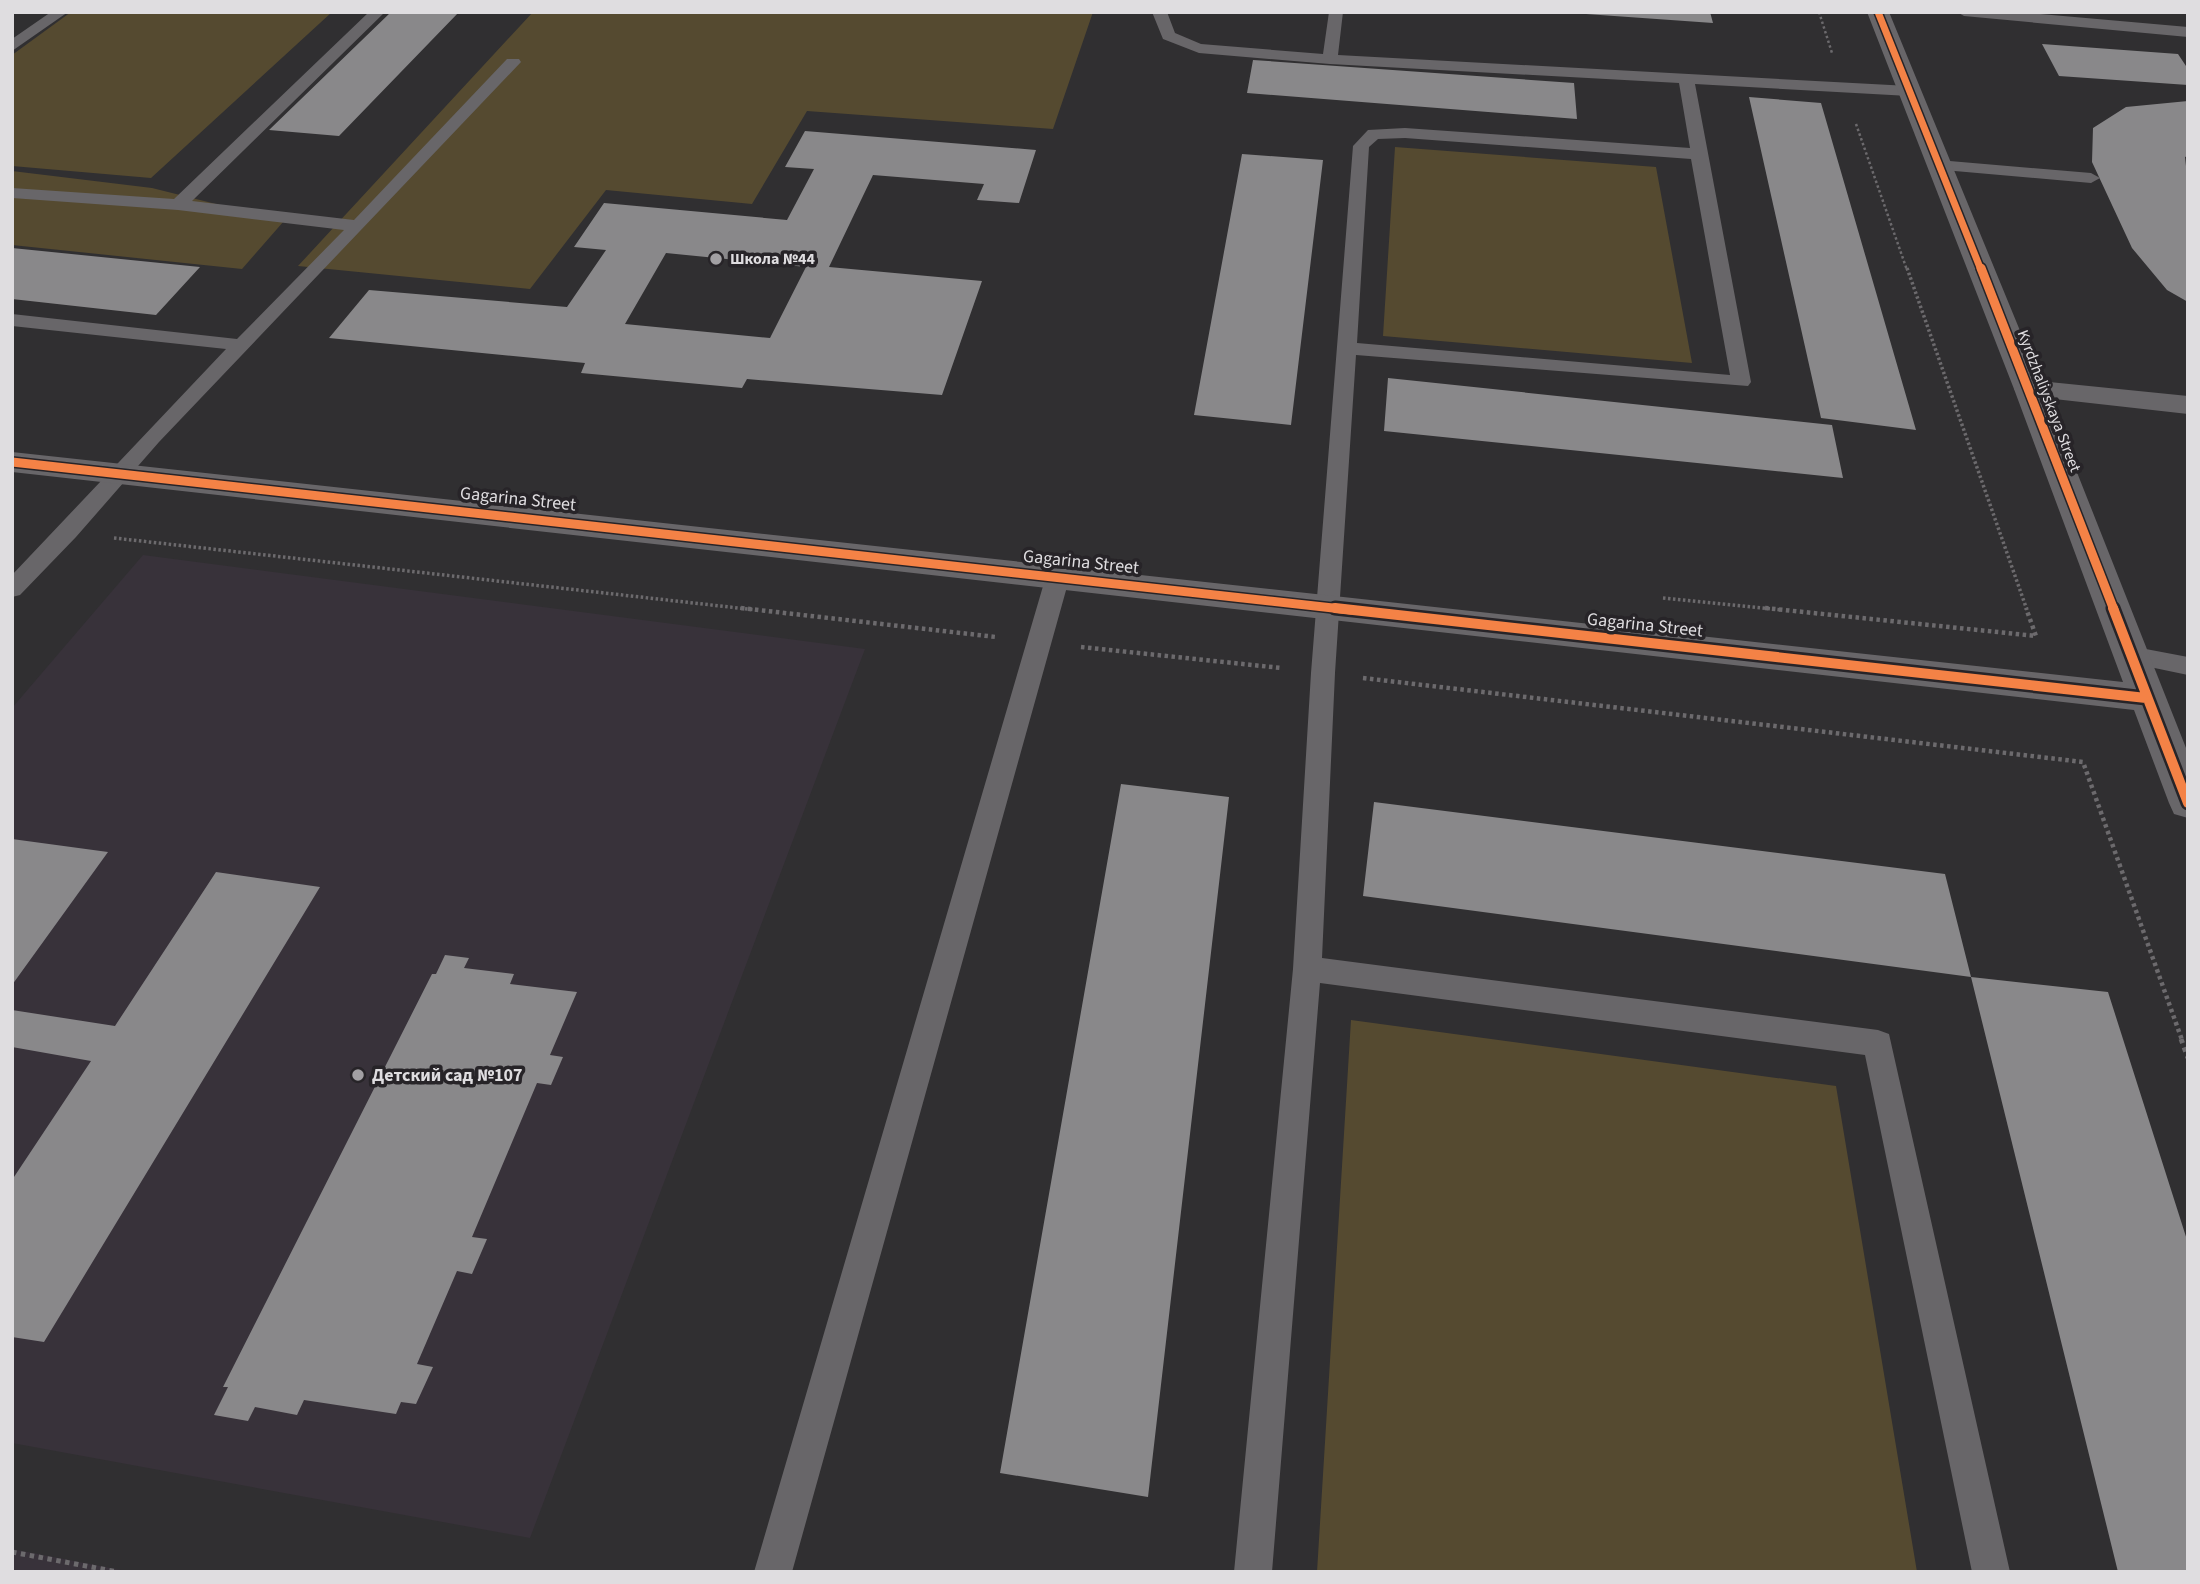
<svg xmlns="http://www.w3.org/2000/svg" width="2200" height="1584" font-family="'Source Sans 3',sans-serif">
	<rect width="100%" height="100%" fill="#302f31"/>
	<!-- built -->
	<path fill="#38323a" d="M143 555 865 649 530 1538 12 1443V708Z
		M12 1549 131 1572H12Z"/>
	<!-- green -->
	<path fill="#554a30" d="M71 12H332L151 178 12 166V55Z
		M533 12H1093L1053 129 807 111 752 204 606 190 530 289 298 266Z
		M1395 147 1656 167 1692 363 1383 336Z
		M12 171 152 188 284 221 242 269 12 245Z
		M1351 1020 1836 1086 1917 1572H1317Z"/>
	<!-- building -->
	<path fill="#89888a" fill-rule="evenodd" d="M391 12H459L339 136 269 130Z
		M1586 12H1710L1713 23 1586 14Z
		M2042 44 2178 54 2188 69V85L2059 76Z
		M1253 60 1574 83 1577 119 1247 93Z
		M1749 97 1821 103 1916 430 1821 418Z
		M2188 101V156L2185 157 2188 184V302L2167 290 2132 248 2092 162 2093 128 2126 107Z
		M805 131 1036 150 1019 203 977 200 984 184 873 175 829 267 982 281 942 395 747 379 742 388 581 373 585 363 329 338 369 290 567 307 606 250 574 247 604 203 787 220 814 169 785 167ZM666 253 806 267 770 338 625 324Z
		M1242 154 1323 160 1291 425 1194 415Z
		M12 248 200 267 156 315 12 299Z
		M1388 378 1832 425 1843 478 1384 431Z
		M1121 784 1229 797 1148 1497 1000 1473Z
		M1374 802 1945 874 1971 977 2108 992 2188 1243V1572H2118L1971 977 1363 896Z
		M12 839 108 852 12 985Z
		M216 872 320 887 44 1342 12 1337V1180L91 1061 12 1047V1010L115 1026Z
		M445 955 469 958 464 968 514 974 510 984 577 992 550 1055 563 1057 551 1085 537 1083 472 1237 487 1239 472 1274 457 1271 417 1364 433 1367 416 1404 401 1402 396 1414 304 1400 297 1415 255 1407 248 1421 214 1415 228 1387H223L432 974H436Z"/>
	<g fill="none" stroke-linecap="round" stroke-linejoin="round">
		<!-- path-far3 -->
		<path stroke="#6c6a6d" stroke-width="2.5" stroke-dasharray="2.5 2.5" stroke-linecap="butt" d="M1819 12 1832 53
			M1856 124 1907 270"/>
		<!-- path-far2 -->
		<path stroke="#6c6a6d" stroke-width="3.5" stroke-dasharray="2.5 2.5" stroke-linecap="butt" d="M1907 268 2027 610
			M114 538 756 610
			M1663 598 1782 610"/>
		<!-- path-far1 -->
		<path stroke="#6c6a6d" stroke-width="4.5" stroke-dasharray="3.5 3.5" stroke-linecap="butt" d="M741 608 996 637
			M1765 608 2036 636 2026 608
			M1081 647 1281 668
			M1363 678 2083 762 2182 1040"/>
		<!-- path -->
		<path stroke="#6c6a6d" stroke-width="5" stroke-dasharray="4.5 4.5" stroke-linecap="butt" d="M2181 1039 2188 1058
			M12 1552 118 1572"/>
		<!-- service -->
		<path fill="#686669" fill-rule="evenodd" d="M51 12H68L12 51V39Z
			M369 12H385L192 201 354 220 507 59H519L521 62 159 442 76 537 20 595 12 597V575L226 349 12 326V314L237 339 344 230 178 210 12 198V188L174 199Z
			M1152 12H1167L1175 33 1201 44 1323 54 1329 12H1343L1338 55 1909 86 1917 91 1909 96 1695 84 1751 382 1748 386 1356 355 1335 673 1322 958 1878 1030 1889 1034 2010 1572H1972L1865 1055 1320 983 1272 1572H1234L1293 969 1311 673 1353 146 1368 130 1405 128 1690 148 1679 83 1330 64 1199 53 1163 39ZM1405 138 1691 159 1730 375 1357 343 1369 147 1378 139Z
			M1957 12H2017L2188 27V37L1964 16Z
			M1938 160 2091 173 2100 178 2091 183 1932 169 1929 165Z
			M1058 568 1066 570 1070 576 792 1572H754L1046 576 1050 570Z
			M2130 646 2188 657V675L2121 661 2118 655 2121 649Z"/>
		<!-- minor -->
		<path fill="#686669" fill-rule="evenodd" d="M2029 380 2188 396V414L2018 395 2014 389 2018 383Z"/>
		<!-- tertiary -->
		<path fill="#686669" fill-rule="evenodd" d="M1867 12H1889L2044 389 2188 753V818L2174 814 2169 803 2134 710 12 472V452L2123 682 2014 389Z"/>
		<!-- cycleway-far2 casing -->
		<g stroke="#272428" stroke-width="10">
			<path id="cycleway-far2" d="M1878 12 1981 270"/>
		</g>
		<!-- cycleway-far1 casing -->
		<g stroke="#272428" stroke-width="12">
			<path id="cycleway-far1" d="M1981 268 2114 610
				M12 462 1351 610"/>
		</g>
		<!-- cycleway casing -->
		<g stroke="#272428" stroke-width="15">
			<path id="cycleway" d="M1335 608 2146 698
				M2113 608 2188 803"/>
		</g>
		<!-- cycleway-far2 -->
		<use href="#cycleway-far2" stroke="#f48246" stroke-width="7"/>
		<!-- cycleway-far1 -->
		<use href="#cycleway-far1" stroke="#f48246" stroke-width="9"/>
		<!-- cycleway -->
		<use href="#cycleway" stroke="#f48246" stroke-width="10"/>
	</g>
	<!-- markers -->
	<g fill="#a2a0a3" stroke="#272428" stroke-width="2.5">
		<circle cx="716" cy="259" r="7"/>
		<circle cx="358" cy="1075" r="7"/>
	</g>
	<g text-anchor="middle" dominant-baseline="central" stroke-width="7" stroke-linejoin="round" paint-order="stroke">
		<!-- far-poi labels -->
		<g font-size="16" font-weight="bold" fill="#dfdde0" stroke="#272428" text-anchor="start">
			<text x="730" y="259">Школа №44</text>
		</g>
		<!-- far-street labels -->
		<g font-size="16" fill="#dfdde0" stroke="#272428">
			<text transform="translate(2049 401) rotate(69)">Kyrdzhaliyskaya Street</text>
		</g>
		<!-- street labels -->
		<g font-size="18" fill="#dfdde0" stroke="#272428">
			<text transform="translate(518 499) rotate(6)">Gagarina Street</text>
			<text transform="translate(1081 562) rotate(6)">Gagarina Street</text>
			<text transform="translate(1645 625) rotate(6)">Gagarina Street</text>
		</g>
		<!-- poi labels -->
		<g font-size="18" font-weight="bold" fill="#dfdde0" stroke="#272428" text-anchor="start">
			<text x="372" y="1075">Детский сад №107</text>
		</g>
	</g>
	<!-- border -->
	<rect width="2200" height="1584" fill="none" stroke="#dfdde0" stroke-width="28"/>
</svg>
